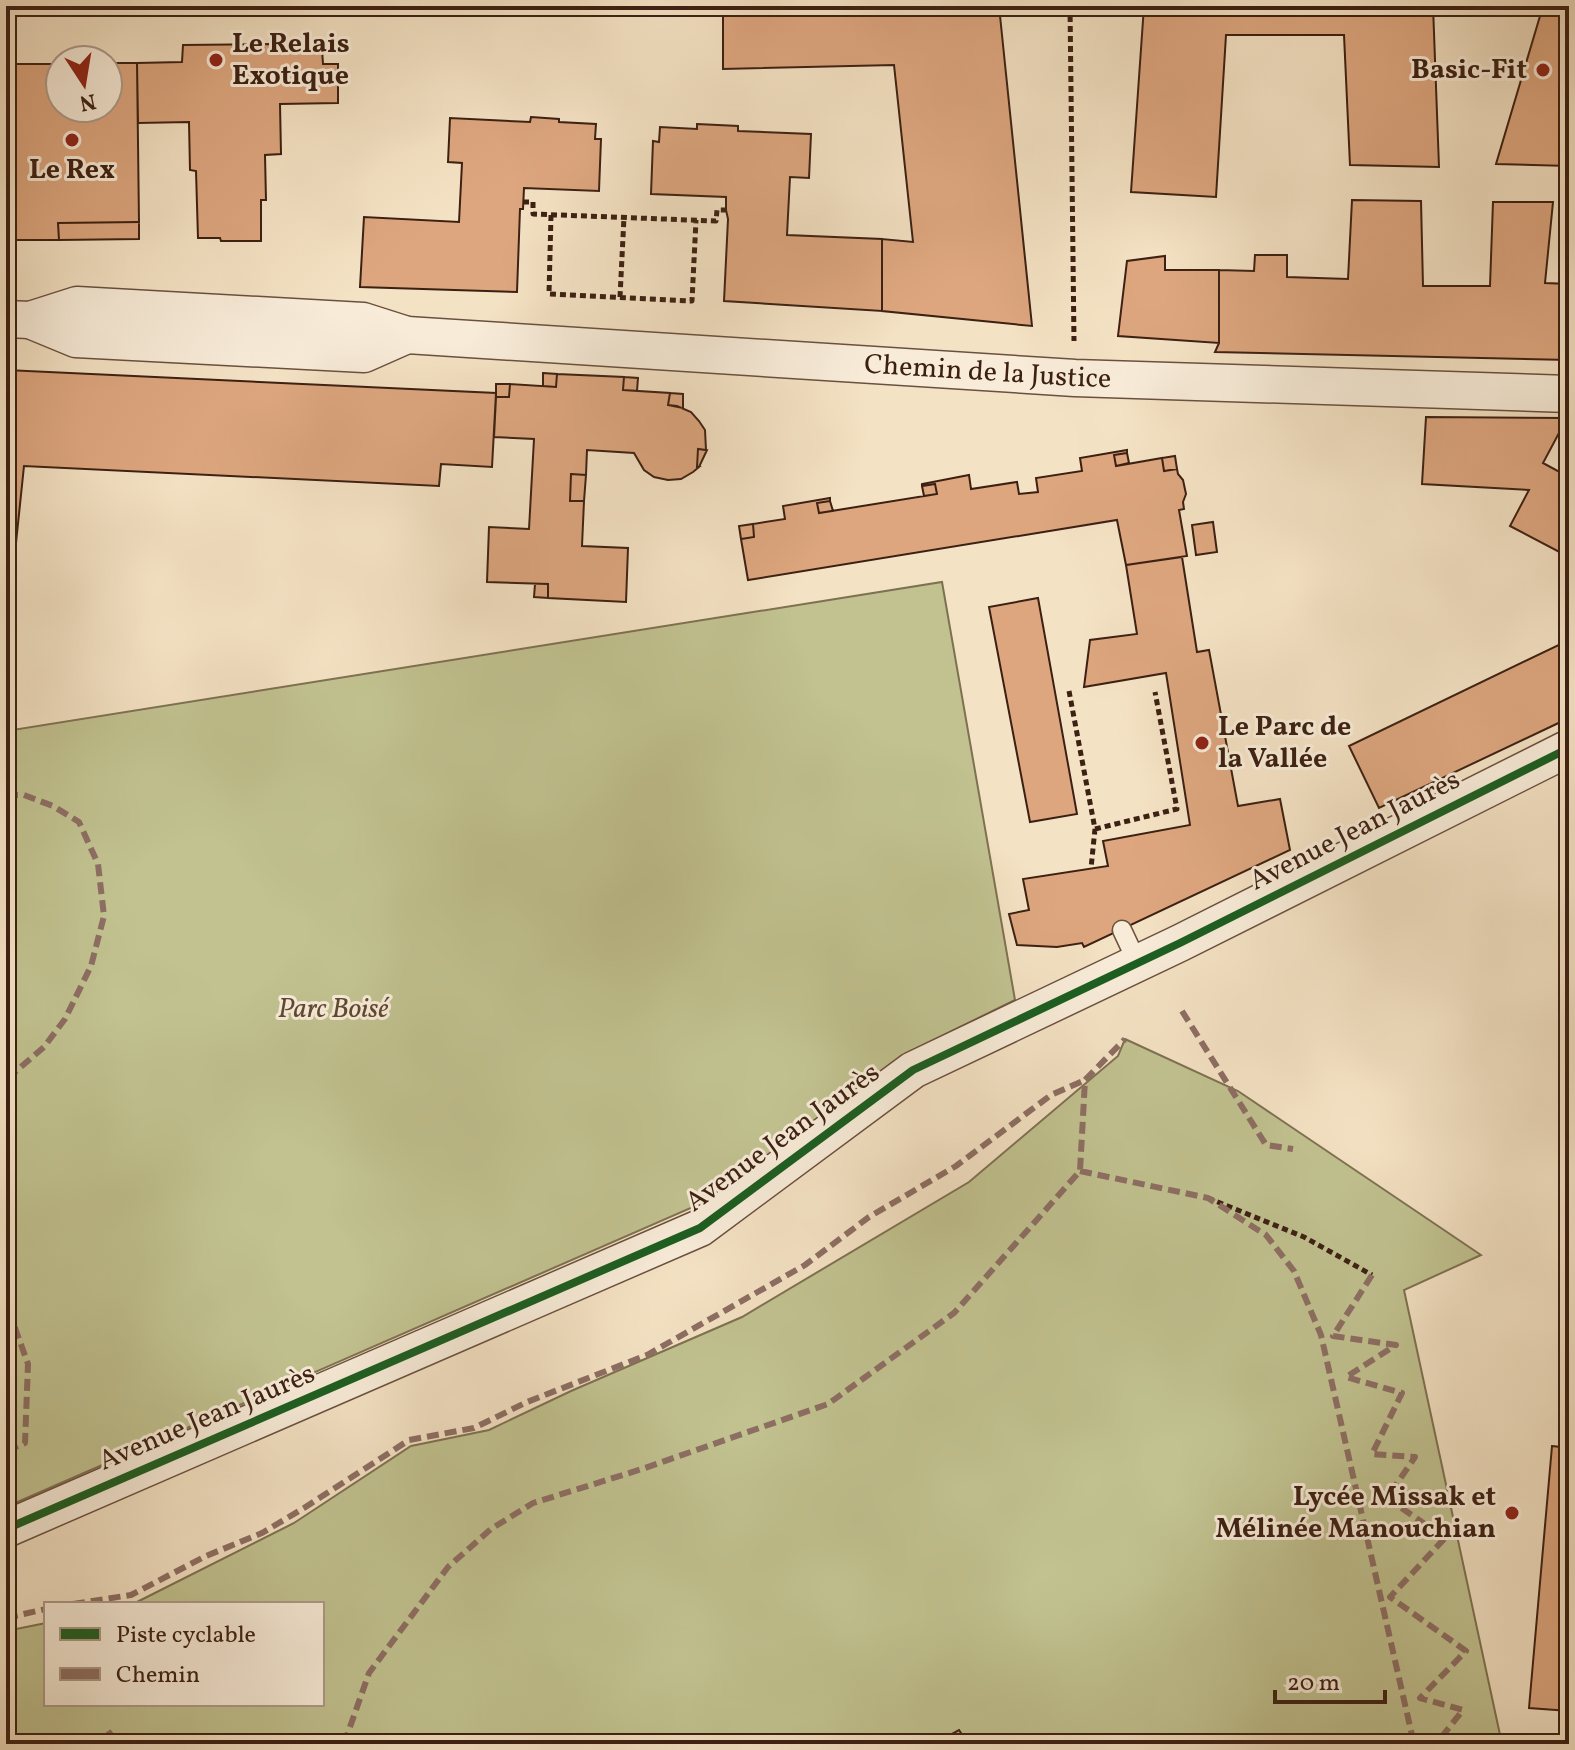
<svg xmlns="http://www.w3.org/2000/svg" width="1575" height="1750" font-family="Vollkorn,serif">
	<rect width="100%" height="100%" fill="#f4e2c4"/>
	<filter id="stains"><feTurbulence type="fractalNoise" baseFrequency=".0025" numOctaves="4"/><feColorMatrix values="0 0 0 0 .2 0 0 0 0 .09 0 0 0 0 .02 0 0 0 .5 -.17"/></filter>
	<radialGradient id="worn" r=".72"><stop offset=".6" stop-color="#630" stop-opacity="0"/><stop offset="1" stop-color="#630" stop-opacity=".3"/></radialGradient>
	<!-- green -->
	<path fill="#c1c290" stroke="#7e7152" stroke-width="2" d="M942 582 1015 1000 909 1052 700 1204 6 1507V731Z
		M1125 1039 1238 1091 1481 1255 1404 1290 1502 1744H6V1631L46 1623V1704H322V1604H133L294 1523 411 1446 489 1430 571 1391 742 1317 969 1182 1118 1056Z"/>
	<!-- building -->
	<path fill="#dda67f" stroke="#3c2013" stroke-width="2" d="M723 6H999L1032 326 882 311V239L913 242 894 65 723 69Z
		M1144 6H1433L1439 167 1350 165 1344 35H1226L1216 197 1131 192Z
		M1543 6H1569V166L1496 164Z
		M314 43 322 49 323 64H338V103L280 104 281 154 265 155 266 200H261V241H221L220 238H198L196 171 190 170 189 122 138 123 137 63 182 62 183 45 270 44V47Z
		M108 63H137L139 222 58 223 59 240H6V64H60V108H108Z
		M531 117 559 119V122L596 124 595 139H601L599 191 524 188 523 209H520L517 292 360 287 364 217 459 222 462 163 448 162 450 118 530 122Z
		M697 124 738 126V131L811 134 809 178 790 177 787 235 882 239V311L724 301 728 219 726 210V197L651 194 653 141 659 142 660 127 697 129Z
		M1352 200 1421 201 1423 286H1490L1493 202H1553L1545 283 1569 284V360L1215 352 1219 343V270L1254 271 1255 255H1287V277L1348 279Z
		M139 222V239L59 240 58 223Z
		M1165 256V270H1219V343L1118 336 1127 261Z
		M6 370 496 393 492 467 441 464 439 486 24 466 6 639Z
		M543 373 557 374 556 387 543 386Z
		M557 374 624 377 623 390 670 393 668 405 677 406 691 412 699 421 705 430 706 450 698 449 697 467H699L693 472 681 479 668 480 654 477 644 470 634 453 587 450 586 475 571 474 570 501H584L582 546 628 548 626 602 548 598V584L487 582 489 527 529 529 534 439 494 437 496 397H509L510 384 556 387Z
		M624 377 638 378 637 391 623 390Z
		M496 384H510L509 397H496Z
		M670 393 683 394V408L668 405Z
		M1426 417 1567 418 1543 463 1569 477V557L1510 526 1529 490 1422 484Z
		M698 449 707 450 699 467H697Z
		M1127 450V453L1114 455 1116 466 1162 458 1164 471 1177 469 1178 474 1183 480 1186 494 1183 502 1184 509 1179 510 1187 556 1126 565 1117 520 748 580 741 539 754 537 753 524 785 519 783 506 830 498V501L817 503 819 513 937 494 935 484 922 486V484L969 475 971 489 1017 482 1019 494 1038 492 1036 478 1082 471 1080 458Z
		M1127 453 1129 463 1116 466 1114 455Z
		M1175 456 1177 469 1164 471 1162 458Z
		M571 474 586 475 584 501H570Z
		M935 484 937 494 924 496 922 486Z
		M830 501 833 511 819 513 817 503Z
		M1213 522 1217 552 1196 555 1192 525Z
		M753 524 754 537 741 539 739 526Z
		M1182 557 1197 652 1209 650 1238 806 1280 799 1290 850 1084 947 1082 943 1057 947 1017 945 1009 914 1029 910 1023 879 1108 866 1103 841 1190 825 1166 673 1084 687 1090 640 1137 634 1126 565Z
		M535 584H548V598L534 597Z
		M1038 598 1077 814 1030 822 989 607Z
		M1569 640V718L1379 808 1349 746Z
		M1552 1446 1569 1448V1711L1529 1708Z
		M959 1730 968 1744H940L939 1741Z"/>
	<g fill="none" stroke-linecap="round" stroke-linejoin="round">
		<!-- lane casing -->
		<g stroke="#6a503f" stroke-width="21">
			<path id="lane" d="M1122 930 1138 964"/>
		</g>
		<!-- street casing -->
		<g stroke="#6a503f" stroke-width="39">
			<g id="street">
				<path id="s1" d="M6 319 30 320 77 305 363 321 407 335 1075 378 1569 394"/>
				<path d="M30 320 76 339 364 354 407 335"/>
				<path d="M6 1529 700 1228 913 1070 1180 943 1569 748"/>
			</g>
		</g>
		<!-- path -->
		<path stroke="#3c2013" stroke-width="5" stroke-dasharray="6 4" stroke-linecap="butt" d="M1070 6 1074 341
			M523 202H533V214L716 221 717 210H726
			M551 215 549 294 692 301 696 220
			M620 297 624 217
			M1069 691 1095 829 1091 868
			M1095 829 1177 809 1155 692
			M1208 1198 1304 1237 1372 1275"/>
		<!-- lane -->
		<use href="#lane" stroke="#f8ecd9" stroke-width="18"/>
		<!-- street -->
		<use href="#street" stroke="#f8ecd9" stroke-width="36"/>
		<!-- quiet -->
		<path stroke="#8d6e63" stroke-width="6" stroke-dasharray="12 6" stroke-linecap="butt" d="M6 795H24L53 806 79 822 98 864 104 916 91 966 65 1019 44 1047 15 1072 6 1075
			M1182 1011 1266 1145 1293 1149
			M1080 1171 1208 1198 1266 1235 1294 1271 1321 1335 1414 1744
			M1372 1275 1333 1336 1396 1345 1346 1377 1402 1393 1372 1454 1415 1457 1387 1498 1445 1538 1390 1597 1466 1651 1420 1698 1463 1710 1436 1744
			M6 1314H10L28 1364 25 1443 6 1451
			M73 1604 131 1595 206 1556 262 1533 304 1508 409 1440 474 1428 527 1402 647 1355 805 1265 869 1217 956 1166 1051 1095 1085 1080
			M6 1618 46 1609
			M108 1731 118 1744
			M344 1744 369 1673 448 1567 491 1529 533 1503 642 1469 828 1404 954 1313 1080 1171 1085 1080 1125 1039"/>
		<!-- cycleway casing -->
		<g stroke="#f8ecd9" stroke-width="13">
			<path id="cycleway" d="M6 1529 700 1228 913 1070 1180 943 1569 748"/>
		</g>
		<!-- cycleway -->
		<use href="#cycleway" stroke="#1b5e20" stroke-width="8"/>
	</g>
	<!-- markers -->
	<g fill="#8f2418" stroke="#f8ecd9" stroke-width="3">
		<circle cx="216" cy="60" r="8"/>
		<circle cx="1543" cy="70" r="8"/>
		<circle cx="72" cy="140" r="8"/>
		<circle cx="1202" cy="743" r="8"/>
		<circle cx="1512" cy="1513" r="8"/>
	</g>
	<g text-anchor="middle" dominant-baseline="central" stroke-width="6" stroke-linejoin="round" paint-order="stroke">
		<!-- poi labels -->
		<g font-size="28" font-weight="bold" fill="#3c2013" stroke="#f8ecd9" text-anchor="start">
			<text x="232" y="44">Le Relais<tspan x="232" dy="32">Exotique</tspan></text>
			<text x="1527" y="70" text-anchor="end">Basic-Fit</text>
			<text x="72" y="170" text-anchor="middle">Le Rex</text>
			<text x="1218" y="727">Le Parc de<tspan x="1218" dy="32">la Vallée</tspan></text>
			<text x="1496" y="1497" text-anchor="end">Lycée Missak et<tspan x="1496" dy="32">Mélinée Manouchian</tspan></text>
		</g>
		<!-- street labels -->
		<g font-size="28" fill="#3c2013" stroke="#f8ecd9">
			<text stroke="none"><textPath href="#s1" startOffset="988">Chemin de la Justice</textPath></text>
			<text transform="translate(1355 831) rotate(-27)">Avenue Jean Jaurès</text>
			<text transform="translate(783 1138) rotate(-36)">Avenue Jean Jaurès</text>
			<text transform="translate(207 1418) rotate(-23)">Avenue Jean Jaurès</text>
		</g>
		<!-- park labels -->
		<g font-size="28" font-style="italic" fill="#5d4832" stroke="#f8ecd9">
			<text x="333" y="1009">Parc Boisé</text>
		</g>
	</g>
	<!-- margin -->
	<rect width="1575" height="1750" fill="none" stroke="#f4e2c4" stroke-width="32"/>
	<rect x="8" y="8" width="1559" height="1734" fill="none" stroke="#3c2013" stroke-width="4"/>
	<rect x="16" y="16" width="1543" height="1718" fill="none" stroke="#3c2013" stroke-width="2"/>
	<!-- legend -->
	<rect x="44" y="1602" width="280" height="104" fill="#f8ecd9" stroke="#ad9a8a" stroke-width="2"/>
	<rect x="60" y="1628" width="40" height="12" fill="#1b5e20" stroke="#ad9a8a" stroke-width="2"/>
	<text x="116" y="1642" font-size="24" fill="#3c2013">Piste cyclable</text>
	<rect x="60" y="1668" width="40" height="12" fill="#8d6e63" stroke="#ad9a8a" stroke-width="2"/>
	<text x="116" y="1682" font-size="24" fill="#3c2013">Chemin</text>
	<!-- north arrow -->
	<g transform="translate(84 84) rotate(168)"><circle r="38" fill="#f8ecd9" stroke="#ad9a8a" stroke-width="2"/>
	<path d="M0-6L14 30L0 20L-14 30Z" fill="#8f2418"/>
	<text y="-12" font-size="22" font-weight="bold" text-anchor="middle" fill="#3c2013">N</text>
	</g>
	<!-- scale -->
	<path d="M1275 1690v12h110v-12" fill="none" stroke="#3c2013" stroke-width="4"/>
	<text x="1287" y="1690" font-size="24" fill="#3c2013" stroke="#f8ecd9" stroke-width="6" paint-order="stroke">20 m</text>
	<rect width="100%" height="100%" filter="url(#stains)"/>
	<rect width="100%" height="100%" fill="url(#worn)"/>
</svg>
